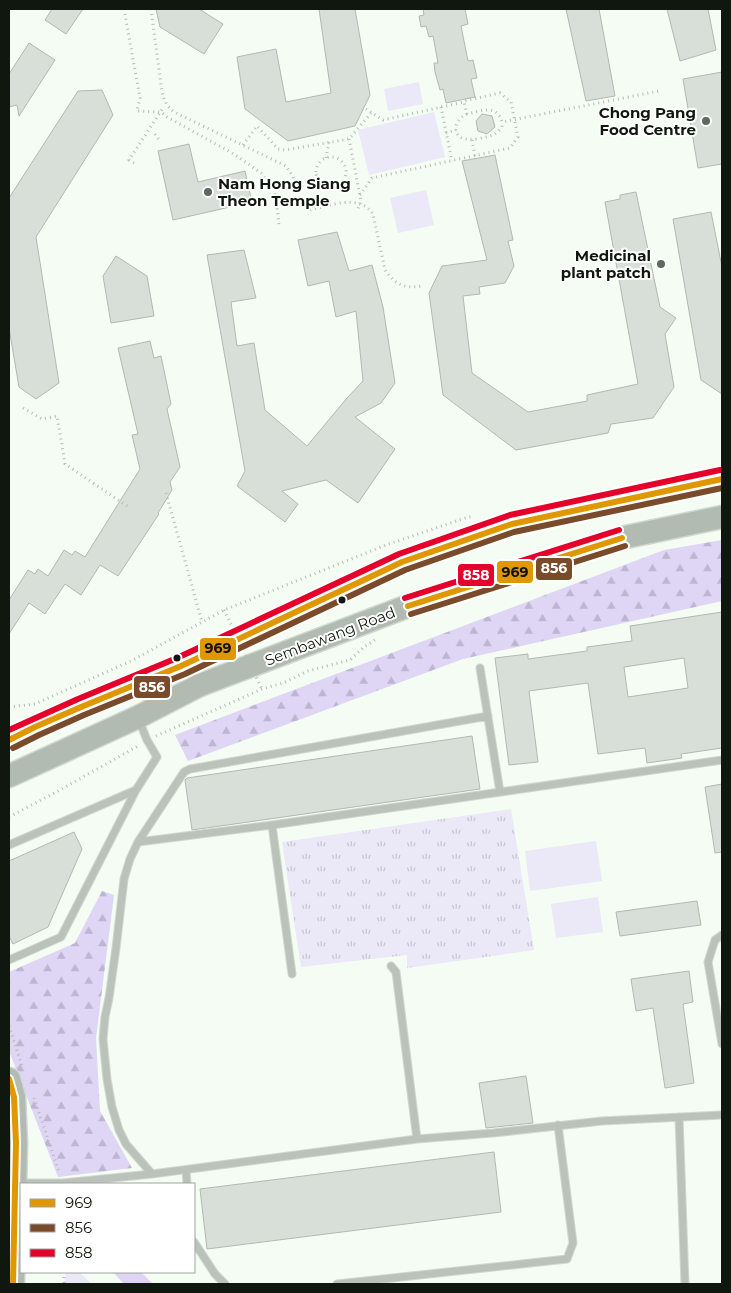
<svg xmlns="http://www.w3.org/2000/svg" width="731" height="1293" font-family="Montserrat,sans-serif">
	<defs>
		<pattern id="grass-tufts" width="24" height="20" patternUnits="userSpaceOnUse" patternTransform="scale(1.25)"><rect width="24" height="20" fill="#ebe8f7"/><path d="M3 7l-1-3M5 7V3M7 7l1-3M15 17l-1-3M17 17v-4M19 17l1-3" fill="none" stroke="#c8c6d3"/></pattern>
		<pattern id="forest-firs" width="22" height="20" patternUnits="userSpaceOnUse" patternTransform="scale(1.25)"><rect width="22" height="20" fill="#dfd5f5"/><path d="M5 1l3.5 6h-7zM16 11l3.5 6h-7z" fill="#beb6d1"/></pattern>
	</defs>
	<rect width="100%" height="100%" fill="#f4fcf4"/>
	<!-- grass -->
	<path fill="url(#grass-tufts)" d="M511 809 534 950 407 968V955L301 967 282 842Z"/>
	<!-- forest -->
	<path fill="url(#forest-firs)" d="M722 540V601L463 659 188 761 175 735 664 550Z
		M102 891 114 895 96 1038 100 1111 132 1168 58 1177 9 1051V972L75 943Z"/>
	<!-- park -->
	<path fill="#ebe8f7" d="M419 82 423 104 388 111 384 89Z
		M434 112 445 157 369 175 358 130Z
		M426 190 434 225 398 233 390 198Z
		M596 841 602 881 530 891 525 851Z
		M598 897 603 932 556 938 551 904Z
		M66 1272H79L92 1284H64Z"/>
	<!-- water -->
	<path fill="#e0d4f6" d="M113 1272H141L153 1284H124Z"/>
	<!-- building -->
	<path fill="#d8dfd8" stroke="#b1b9b1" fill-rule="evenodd" d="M52 9H83L66 34 45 20Z
		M156 9H199L223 24 204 54 160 27Z
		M319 9H355L370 95 355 126 288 141 245 109 237 57 276 49 286 102 331 93Z
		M423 9H465L468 24 461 26 468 61 473 60 477 78 471 79 475 97 446 103 443 89 440 90 435 72 434 63H438L433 36 429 37 426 26 421 27 419 16 424 15Z
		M566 9H599L615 96 586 101Z
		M667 9H708L716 50 680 61Z
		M29 43 55 60 19 116 17 105 9 107V74Z
		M722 72V164L698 168 683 79Z
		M102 90 113 115 36 237 59 383 36 399 19 387 9 328V198L78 91Z
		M482 114 492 116 495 127 487 134 478 131 476 121Z
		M189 144 198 182 245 171 252 202 173 220 158 151Z
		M495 155 513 240 508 241 514 266 505 283 479 287 480 294 463 296 472 373 528 412 587 401V395L638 384 605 202 620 199V195L636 192 660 307 676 318 665 334 674 387 653 418 611 424 608 433 516 450 443 395 429 293 442 266 487 260 462 161Z
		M711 212 722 267V394L701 380 673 219Z
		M337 232 349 271 372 265 383 307 395 383 381 403 355 417 395 449 358 503 326 480 282 491 298 504 285 522 237 486 245 471 207 255 244 250 256 298 231 302 237 346 254 343 265 410 307 446 347 398 363 381 356 311 336 317 329 281 308 286 298 240Z
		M116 256 147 276 154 316 111 323 103 276Z
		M150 341 154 358 161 356 171 404 167 409 180 467 170 482 172 490 158 513 159 514 118 576 100 565 81 595 65 584 45 614 29 603 9 634V600L28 570 35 574 38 569 48 576 64 550 72 555 75 551 85 557 140 469 132 435 138 434 118 348Z
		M722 612V748L681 754 682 758 647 763 645 748 598 754 588 683 529 691 538 762 509 765 495 658 528 654V659L587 651V647L632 641 630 626ZM684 658 688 688 628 697 624 667Z
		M472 736 480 789 192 830 185 780 187 778Z
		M722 784V852L715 853 705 787Z
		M74 832 82 849 48 927 13 944 9 936V861Z
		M697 901 701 925 620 936 616 912Z
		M689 971 693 1002 683 1004 694 1083 665 1088 653 1008 636 1011 631 979Z
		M526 1076 533 1123 486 1128 479 1083Z
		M494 1152 501 1212 207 1249 200 1189Z"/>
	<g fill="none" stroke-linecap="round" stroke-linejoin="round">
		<!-- service casing -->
		<g stroke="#d0d7d0" stroke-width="9">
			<path id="service" d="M480 668 500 792
				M272 825 292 974
				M138 842 272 825 722 760
				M9 845 136 790
				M722 935 715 940 708 962 722 1044
				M9 960 61 937 136 790 157 757 147 740 139 720
				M391 966 396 972 417 1139
				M679 1117 685 1284
				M186 1170 187 1184
				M152 1174 126 1144 119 1130 112 1107 107 1079 103 1039 105 1017 109 998 116 948 124 879 130 859 138 842 184 772 190 769 488 716
				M19 1183H63L152 1174 417 1139 493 1133 602 1121 722 1115
				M194 1242 215 1274 225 1284
				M337 1284 567 1259 573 1243 558 1125"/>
		</g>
		<!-- primary casing -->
		<g stroke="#d0d7d0" stroke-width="25">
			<path id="primary" d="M9 740 35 727 81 707 181 666 402 562 512 524 574 510 722 479
				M9 776 138 717 200 685 424 600 626 537 722 517
				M9 1079 14 1097 16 1143 13 1284"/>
		</g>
		<!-- path -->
		<path stroke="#b6bcb5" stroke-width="3" stroke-dasharray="1 4" stroke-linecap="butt" d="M124 9 140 98 137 111 161 112 167 117 234 154 261 173 273 189 276 198 279 226
			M151 9 162 92C164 101 167 106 174 112L286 166 293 177 300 204 305 208 310 210C330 206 359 193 373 214L385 270C395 284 404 289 421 286
			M441 107 452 161
			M366 109 383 120 464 102 467 114C481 111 497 104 502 122L659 91
			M467 114C458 118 451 129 460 137 467 142 489 138 496 133 498 132 500 129 502 127V122
			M446 133 456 130
			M155 134 160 141
			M349 139 361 201 357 211
			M472 140 475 156
			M243 145 257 126 278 149 285 150 349 139 371 113
			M316 172a15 15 0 1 1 30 0a15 15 0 1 1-30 0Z
			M326 158 329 142
			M134 163 129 160 163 108
			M9 193 11 194
			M360 195 372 178 510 148 518 137 511 102 500 93 464 101
			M23 408 42 419 57 416 65 464 130 508
			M166 493 202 622
			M9 707 35 704 133 660 224 610 386 545 462 519 473 516
			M156 736 262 689 283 683 308 671 350 660 364 647 375 640
			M9 817 58 791 140 745
			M9 1026 22 1066
			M34 1098 59 1172
			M64 1272V1284"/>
		<!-- service -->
		<use href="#service" stroke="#bac2ba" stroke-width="7"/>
		<!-- primary -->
		<use href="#primary" stroke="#b1bbb1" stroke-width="22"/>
		<!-- path-bridge -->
		<path stroke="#b6bcb5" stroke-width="3" stroke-dasharray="1 4" stroke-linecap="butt" d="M224 610 262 689"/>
		<!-- bus-1 casing -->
		<g stroke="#fff" stroke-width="10">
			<path id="bus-1" d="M408 606 622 538
				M9 740 35 727 81 707 181 666 402 562 512 524 722 479
				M9 1079 14 1097 16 1143 13 1284"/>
		</g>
		<!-- bus-2 casing -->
		<g stroke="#fff" stroke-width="10">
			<path id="bus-2" d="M411 614 625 546
				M13 748 39 735 84 715 185 674 405 570 514 532 722 488"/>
		</g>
		<!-- bus-3 casing -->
		<g stroke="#fff" stroke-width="10">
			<path id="bus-3" d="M405 598 619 530
				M9 730 78 699 177 658 399 554 510 515 720 470"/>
		</g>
		<!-- bus-1 -->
		<use href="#bus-1" stroke="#e09802" stroke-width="6"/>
		<!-- bus-2 -->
		<use href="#bus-2" stroke="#7a4b2a" stroke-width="6"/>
		<!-- bus-3 -->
		<use href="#bus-3" stroke="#e4002b" stroke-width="6"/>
	</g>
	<!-- markers -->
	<g fill="#5f675f" stroke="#fff" stroke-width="2">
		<circle cx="706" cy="121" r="5"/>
		<circle cx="208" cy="192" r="5"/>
		<circle cx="661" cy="264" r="5"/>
	</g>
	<g fill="#0f170f" stroke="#fff" stroke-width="2">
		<circle cx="342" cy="600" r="4.5"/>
		<circle cx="177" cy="658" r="4.5"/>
	</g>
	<g text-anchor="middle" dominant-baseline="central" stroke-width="4" stroke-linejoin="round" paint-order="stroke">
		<!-- poi labels -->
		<g font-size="15" font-weight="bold" fill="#0f170f" stroke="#fff" text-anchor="end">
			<text x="696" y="112">Chong Pang<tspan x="696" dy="17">Food Centre</tspan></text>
			<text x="218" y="183" text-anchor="start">Nam Hong Siang<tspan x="218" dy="17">Theon Temple</tspan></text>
			<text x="651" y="255">Medicinal<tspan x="651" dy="17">plant patch</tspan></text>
		</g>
		<!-- street labels -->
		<g font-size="15" fill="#0f170f" stroke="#fff">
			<text transform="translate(330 636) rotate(-21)">Sembawang Road</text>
		</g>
	</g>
	<g stroke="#fff" stroke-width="2">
		<rect x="535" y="557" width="38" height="24" rx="5" fill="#7a4b2a"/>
		<rect x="496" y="560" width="38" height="24" rx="5" fill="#e09802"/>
		<rect x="457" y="563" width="38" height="24" rx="5" fill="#e4002b"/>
		<rect x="199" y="637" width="38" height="24" rx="5" fill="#e09802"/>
		<rect x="133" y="675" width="38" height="24" rx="5" fill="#7a4b2a"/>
	</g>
	<g font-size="14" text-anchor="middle" font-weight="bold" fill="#fff">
		<text x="554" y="573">856</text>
		<text x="476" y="580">858</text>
		<text x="152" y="692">856</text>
	</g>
	<g font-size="14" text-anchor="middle" font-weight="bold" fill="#111">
		<text x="515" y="577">969</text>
		<text x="218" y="653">969</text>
	</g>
	<!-- border -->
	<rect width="731" height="1293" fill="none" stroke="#0f170f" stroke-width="20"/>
	<!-- legend -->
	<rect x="20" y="1183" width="175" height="90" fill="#ffffff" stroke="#9fa29f"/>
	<rect x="30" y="1199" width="25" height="8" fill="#e09802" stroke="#9fa29f"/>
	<text x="65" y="1208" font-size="15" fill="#0f170f">969</text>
	<rect x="30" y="1224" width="25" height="8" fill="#7a4b2a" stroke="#9fa29f"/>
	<text x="65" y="1233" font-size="15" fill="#0f170f">856</text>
	<rect x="30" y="1249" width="25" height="8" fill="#e4002b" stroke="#9fa29f"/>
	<text x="65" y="1258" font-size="15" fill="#0f170f">858</text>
</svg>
